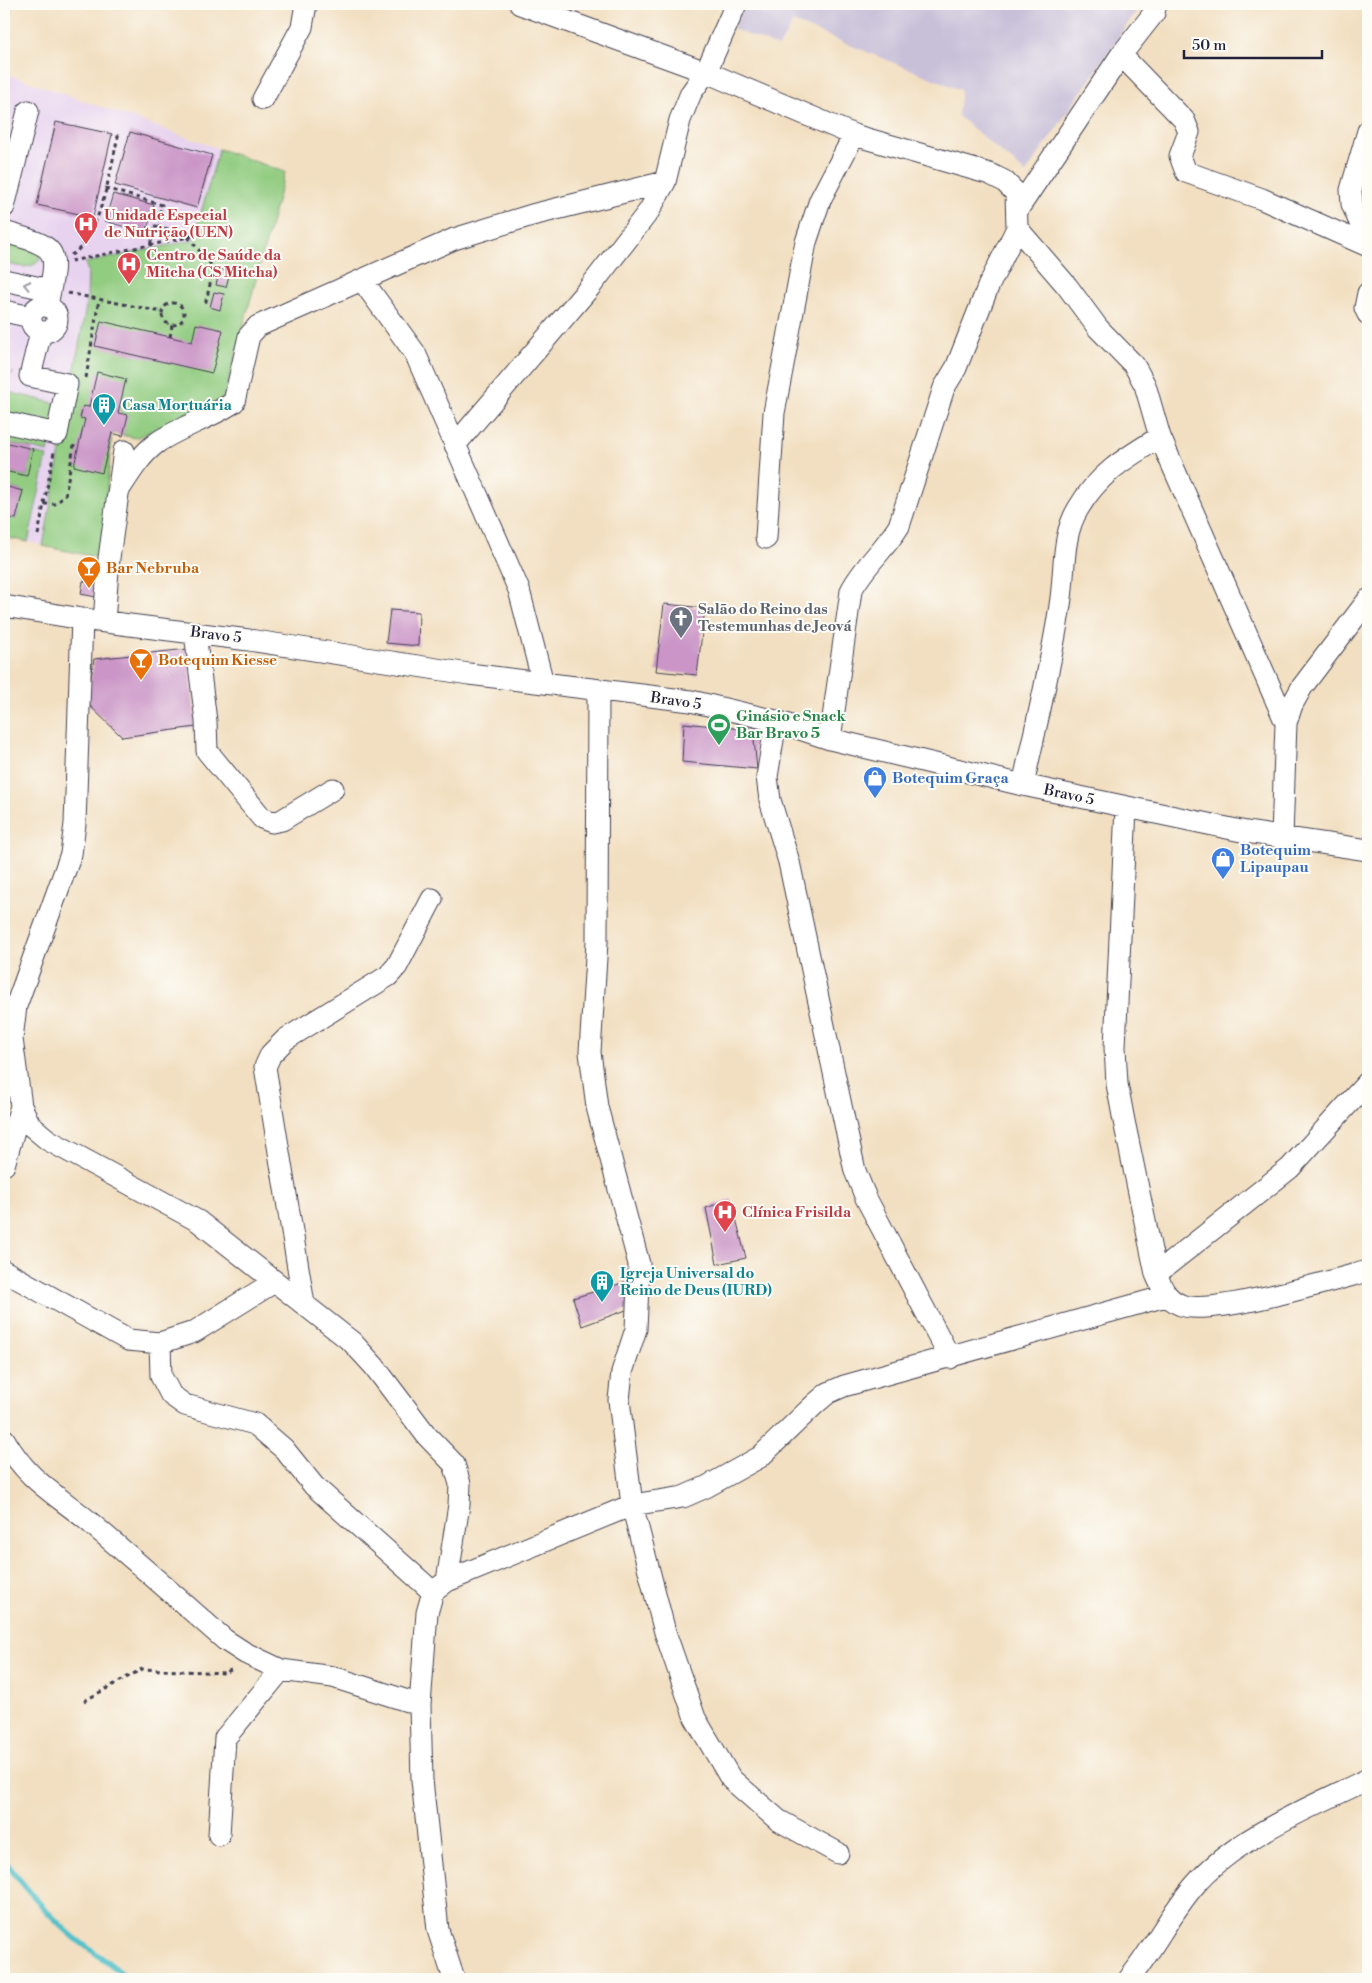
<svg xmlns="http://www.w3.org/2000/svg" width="1372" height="1983" font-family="'Libre Bodoni',serif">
	<rect width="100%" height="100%" fill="#fdfcf7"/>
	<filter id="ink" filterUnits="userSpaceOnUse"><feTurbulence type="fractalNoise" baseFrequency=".02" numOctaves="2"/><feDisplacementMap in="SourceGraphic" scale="10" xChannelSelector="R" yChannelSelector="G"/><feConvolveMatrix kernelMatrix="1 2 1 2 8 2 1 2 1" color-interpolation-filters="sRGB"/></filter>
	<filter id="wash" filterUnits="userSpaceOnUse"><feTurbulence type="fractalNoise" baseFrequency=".0096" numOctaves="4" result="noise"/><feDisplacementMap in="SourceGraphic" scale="20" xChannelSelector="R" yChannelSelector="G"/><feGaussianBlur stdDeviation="1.12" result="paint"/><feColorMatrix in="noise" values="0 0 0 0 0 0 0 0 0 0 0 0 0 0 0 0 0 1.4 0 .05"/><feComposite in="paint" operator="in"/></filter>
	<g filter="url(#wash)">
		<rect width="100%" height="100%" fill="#f2dfc1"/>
		<!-- built -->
		<path fill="#e7d2ef" d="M4 73 285 172 136 438 112 433 101 558 4 537Z"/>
		<!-- industrial -->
		<path fill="#c8bfd8" d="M745 4H1141L1026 173 958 116 961 90 793 22 779 47 733 29Z"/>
		<!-- green -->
		<path fill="#92cc81" stroke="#5a775e" d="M219 149 285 172 224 398 136 438 112 433 101 558 43 546 87 301 88 271 85 263 193 240Z
			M4 239 38 252 40 260C29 271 18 266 4 263Z
			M4 391 58 404 48 452 4 442Z
			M32 453 47 456 28 542 4 537V517L16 519 23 491 4 486V471L27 476Z"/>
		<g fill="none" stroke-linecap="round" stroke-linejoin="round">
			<!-- stream -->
			<path stroke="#53c1c9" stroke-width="5.5" d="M4 1860C23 1885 44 1910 68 1932 86 1949 110 1961 128 1979"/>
		</g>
		<g id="blocks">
			<!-- building -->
			<path fill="#cb96c7" d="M56 122 112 134 93 217 37 205Z
				M130 132 212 155 197 208 115 185Z
				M113 194 154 205 146 233 105 221Z
				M220 269 230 272 226 287 216 285Z
				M214 292 224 294 220 310 210 307Z
				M101 321 192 342 196 324 223 330 212 373 95 346Z
				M97 372 126 379 118 413 128 415 123 436 112 433 102 473 74 466 85 419 80 418 83 406 89 407Z
				M4 442 33 449 27 476 4 471Z
				M4 486 23 491 16 519 4 517Z
				M83 581 98 584 96 597 81 594Z
				M664 604 705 608 697 675 656 671Z
				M390 610 419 612 418 646 386 643Z
				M188 649 196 727 122 737 87 703 94 659Z
				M684 723 753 730 757 769 682 762Z
				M731 1199 746 1258 717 1264 706 1208Z
				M629 1281V1309L582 1326 573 1298Z"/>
		</g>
	</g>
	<g filter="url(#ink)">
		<use href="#blocks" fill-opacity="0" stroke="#413e4f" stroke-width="1"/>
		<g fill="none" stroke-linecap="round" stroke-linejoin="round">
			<!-- minor casing -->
			<g stroke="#413e4f" stroke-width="23">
				<path id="minor" d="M520 4 706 72 854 135 990 174 1004 181 1016 193 1017 228 988 287 956 368 944 388 899 526C885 549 863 567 851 591L830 739
					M1121 55 1184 120 1189 132 1180 156 1186 172 1262 199 1368 246
					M263 99 302 27 306 4
					M1368 131 1351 190 1352 204 1368 242
					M4 207 28 111
					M1018 209 1121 55 1154 13 1156 4
					M1017 228 1067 286 1098 328 1134 365 1145 385 1160 437 1286 723
					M4 232C62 248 58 249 47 306
					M4 280 50 290
					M362 280 415 353 519 590 543 683
					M1368 293 1365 308 1368 314
					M31 319a13 13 0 1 1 26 0a13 13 0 1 1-26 0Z
					M4 311 31 317
					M8 423 57 434 67 384 30 376 41 332
					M455 445 590 287 649 211 665 182 680 120 691 93 706 72 736 4
					M119 490C130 473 141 454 158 442 182 426 211 418 234 402L249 336 258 326 454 239 532 215 665 182
					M766 538 774 413 806 242 820 200 854 135
					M4 606 82 619 249 640 469 674 691 701 776 721 830 739 1023 785 1246 832 1368 850
					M82 619 75 824 71 854 16 1006 12 1039 21 1106 30 1125 48 1140 198 1221 352 1342 374 1366 427 1436 454 1464 460 1484 459 1505 447 1581
					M104 621 109 558 124 451
					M195 633 206 721 207 751 262 818 272 822 282 820 333 789
					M598 691 597 942 590 1052 597 1107 639 1264 636 1329 622 1372 619 1400 632 1505 665 1632 695 1718 731 1779 778 1820 838 1853
					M776 721 767 777 770 800 789 862 855 1171 866 1198 950 1358
					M1023 785C1036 724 1053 659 1061 598 1065 568 1062 535 1078 509 1098 474 1127 457 1160 437
					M1126 807 1115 1047 1117 1084 1124 1121 1156 1274C1162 1288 1166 1299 1181 1305 1209 1317 1334 1280 1368 1271
					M1282 837 1286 723 1292 705 1302 687 1368 600
					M4 1165 21 1106
					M4 1271 128 1340 160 1343 194 1332 274 1282
					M1156 1274 1290 1168 1368 1082
					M304 1304 265 1067 271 1054 286 1039 388 976 397 966 432 899
					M160 1343 161 1376 171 1395 185 1405 255 1424 284 1449 314 1486 433 1592
					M4 1439C29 1483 57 1494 93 1525 138 1563 181 1601 225 1640L245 1653 281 1670 333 1677 420 1705
					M219 1835 225 1738 281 1670
					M454 1979 438 1930 422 1780 420 1705 427 1613 433 1592 447 1581 632 1505 683 1497 706 1487 760 1457 815 1404 828 1393 844 1386 1166 1296
					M1129 1979C1153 1950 1169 1915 1194 1886 1235 1837 1312 1807 1368 1779"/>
			</g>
			<!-- path -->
			<path stroke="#413e4f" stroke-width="3" stroke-dasharray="4 4" stroke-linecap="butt" d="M105 188 162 205 150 245
				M188 237 214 268 205 305
				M71 255C101 238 111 165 119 132
				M71 261 194 236 156 226
				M68 293 162 312
				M162 314a11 11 0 1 1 22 0a11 11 0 1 1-22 0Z
				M170 337 172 325
				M4 370 12 372
				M86 378 99 299
				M44 504H55L65 496 74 445
				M38 535 54 452
				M84 1701 142 1669 224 1673 233 1669"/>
			<!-- minor -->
			<use href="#minor" stroke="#fff" stroke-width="21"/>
		</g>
		<!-- one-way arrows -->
		<defs><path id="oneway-chevron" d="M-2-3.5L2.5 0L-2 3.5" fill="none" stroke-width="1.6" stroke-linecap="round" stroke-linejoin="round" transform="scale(1.25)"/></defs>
		<use stroke="#9c9ca7" href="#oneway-chevron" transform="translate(27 285) rotate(-168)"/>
	</g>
	<!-- icons -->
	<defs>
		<g id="hospital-pin" transform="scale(1.25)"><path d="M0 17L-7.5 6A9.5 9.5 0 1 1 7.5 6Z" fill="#e0444e" stroke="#fdfcf7"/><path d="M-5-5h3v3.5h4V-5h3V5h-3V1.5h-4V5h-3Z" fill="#fff"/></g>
		<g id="building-pin" transform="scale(1.25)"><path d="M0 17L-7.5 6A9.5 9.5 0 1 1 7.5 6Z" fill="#0f9aa8" stroke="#fdfcf7"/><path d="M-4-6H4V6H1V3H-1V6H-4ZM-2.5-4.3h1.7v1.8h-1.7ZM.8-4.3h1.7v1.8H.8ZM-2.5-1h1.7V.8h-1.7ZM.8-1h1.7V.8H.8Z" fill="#fff"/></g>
		<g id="bar-pin" transform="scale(1.25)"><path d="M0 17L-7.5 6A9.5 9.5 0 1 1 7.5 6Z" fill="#e8710a" stroke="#fdfcf7"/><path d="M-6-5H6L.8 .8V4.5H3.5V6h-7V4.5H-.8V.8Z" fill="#fff"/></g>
		<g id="church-pin" transform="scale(1.25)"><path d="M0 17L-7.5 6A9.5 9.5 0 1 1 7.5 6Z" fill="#6b7280" stroke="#fdfcf7"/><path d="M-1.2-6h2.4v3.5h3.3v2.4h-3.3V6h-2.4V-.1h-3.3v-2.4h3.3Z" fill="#fff"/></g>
		<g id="stadium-pin" transform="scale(1.25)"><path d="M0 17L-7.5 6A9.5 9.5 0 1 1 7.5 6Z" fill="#2e9e5b" stroke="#fdfcf7"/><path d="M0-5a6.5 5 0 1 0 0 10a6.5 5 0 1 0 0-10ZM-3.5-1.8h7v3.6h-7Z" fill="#fff"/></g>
		<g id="shop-pin" transform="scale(1.25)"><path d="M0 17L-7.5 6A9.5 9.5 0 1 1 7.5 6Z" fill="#3f7fe0" stroke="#fdfcf7"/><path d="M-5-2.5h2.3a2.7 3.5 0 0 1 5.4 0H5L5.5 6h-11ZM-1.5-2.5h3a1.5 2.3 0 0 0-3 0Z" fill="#fff"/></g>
	</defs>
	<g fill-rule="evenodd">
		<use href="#hospital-pin" x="86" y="224"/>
		<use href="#hospital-pin" x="129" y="264"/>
		<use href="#building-pin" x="104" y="405"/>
		<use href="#bar-pin" x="89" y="568"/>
		<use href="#church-pin" x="681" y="618"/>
		<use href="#bar-pin" x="141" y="660"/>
		<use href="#stadium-pin" x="719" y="725"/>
		<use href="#shop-pin" x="875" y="778"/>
		<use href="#shop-pin" x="1223" y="859"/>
		<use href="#hospital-pin" x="725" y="1212"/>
		<use href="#building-pin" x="602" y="1282"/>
	</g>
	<g text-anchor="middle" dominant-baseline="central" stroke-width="4" stroke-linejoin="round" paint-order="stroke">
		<!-- health labels -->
		<g font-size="15" font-weight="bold" fill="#be3a42" stroke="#fdfcf7" text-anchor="start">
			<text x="104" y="215">Unidade Especial<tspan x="104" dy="17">de Nutrição (UEN)</tspan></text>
			<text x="146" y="255">Centro de Saúde da<tspan x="146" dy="17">Mitcha (CS Mitcha)</tspan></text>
			<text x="742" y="1212">Clínica Frisilda</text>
		</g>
		<!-- culture labels -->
		<g font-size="15" font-weight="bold" fill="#0d838f" stroke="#fdfcf7" text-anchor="start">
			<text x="122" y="405">Casa Mortuária</text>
			<text x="620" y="1273">Igreja Universal do<tspan x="620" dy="17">Reino de Deus (IURD)</tspan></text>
		</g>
		<!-- food labels -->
		<g font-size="15" font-weight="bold" fill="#c56008" stroke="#fdfcf7" text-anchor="start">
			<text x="106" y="568">Bar Nebruba</text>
			<text x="158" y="660">Botequim Kiesse</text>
		</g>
		<!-- worship labels -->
		<g font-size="15" font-weight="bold" fill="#5b616d" stroke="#fdfcf7" text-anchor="start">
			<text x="698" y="609">Salão do Reino das<tspan x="698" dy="17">Testemunhas de Jeová</tspan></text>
		</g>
		<!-- street labels -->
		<g font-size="15" fill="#22223b" stroke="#fdfcf7">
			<text transform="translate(216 635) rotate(7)">Bravo 5</text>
			<text transform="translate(676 701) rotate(8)">Bravo 5</text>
			<text transform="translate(1069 795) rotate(12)">Bravo 5</text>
		</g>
		<!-- leisure labels -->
		<g font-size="15" font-weight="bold" fill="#27864d" stroke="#fdfcf7" text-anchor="start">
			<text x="736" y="716">Ginásio e Snack<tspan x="736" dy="17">Bar Bravo 5</tspan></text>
		</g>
		<!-- shop labels -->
		<g font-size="15" font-weight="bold" fill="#366cbe" stroke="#fdfcf7" text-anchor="start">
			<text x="892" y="778">Botequim Graça</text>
			<text x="1240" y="850">Botequim<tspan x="1240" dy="17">Lipaupau</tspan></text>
		</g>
	</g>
	<!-- margin -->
	<rect width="1372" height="1983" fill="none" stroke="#fdfcf7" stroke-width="20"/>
	<!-- scale -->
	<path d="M1184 50v8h138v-8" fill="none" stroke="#22223b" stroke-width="2.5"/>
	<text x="1192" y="50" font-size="15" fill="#22223b" stroke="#fdfcf7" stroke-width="4" paint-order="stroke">50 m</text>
</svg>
